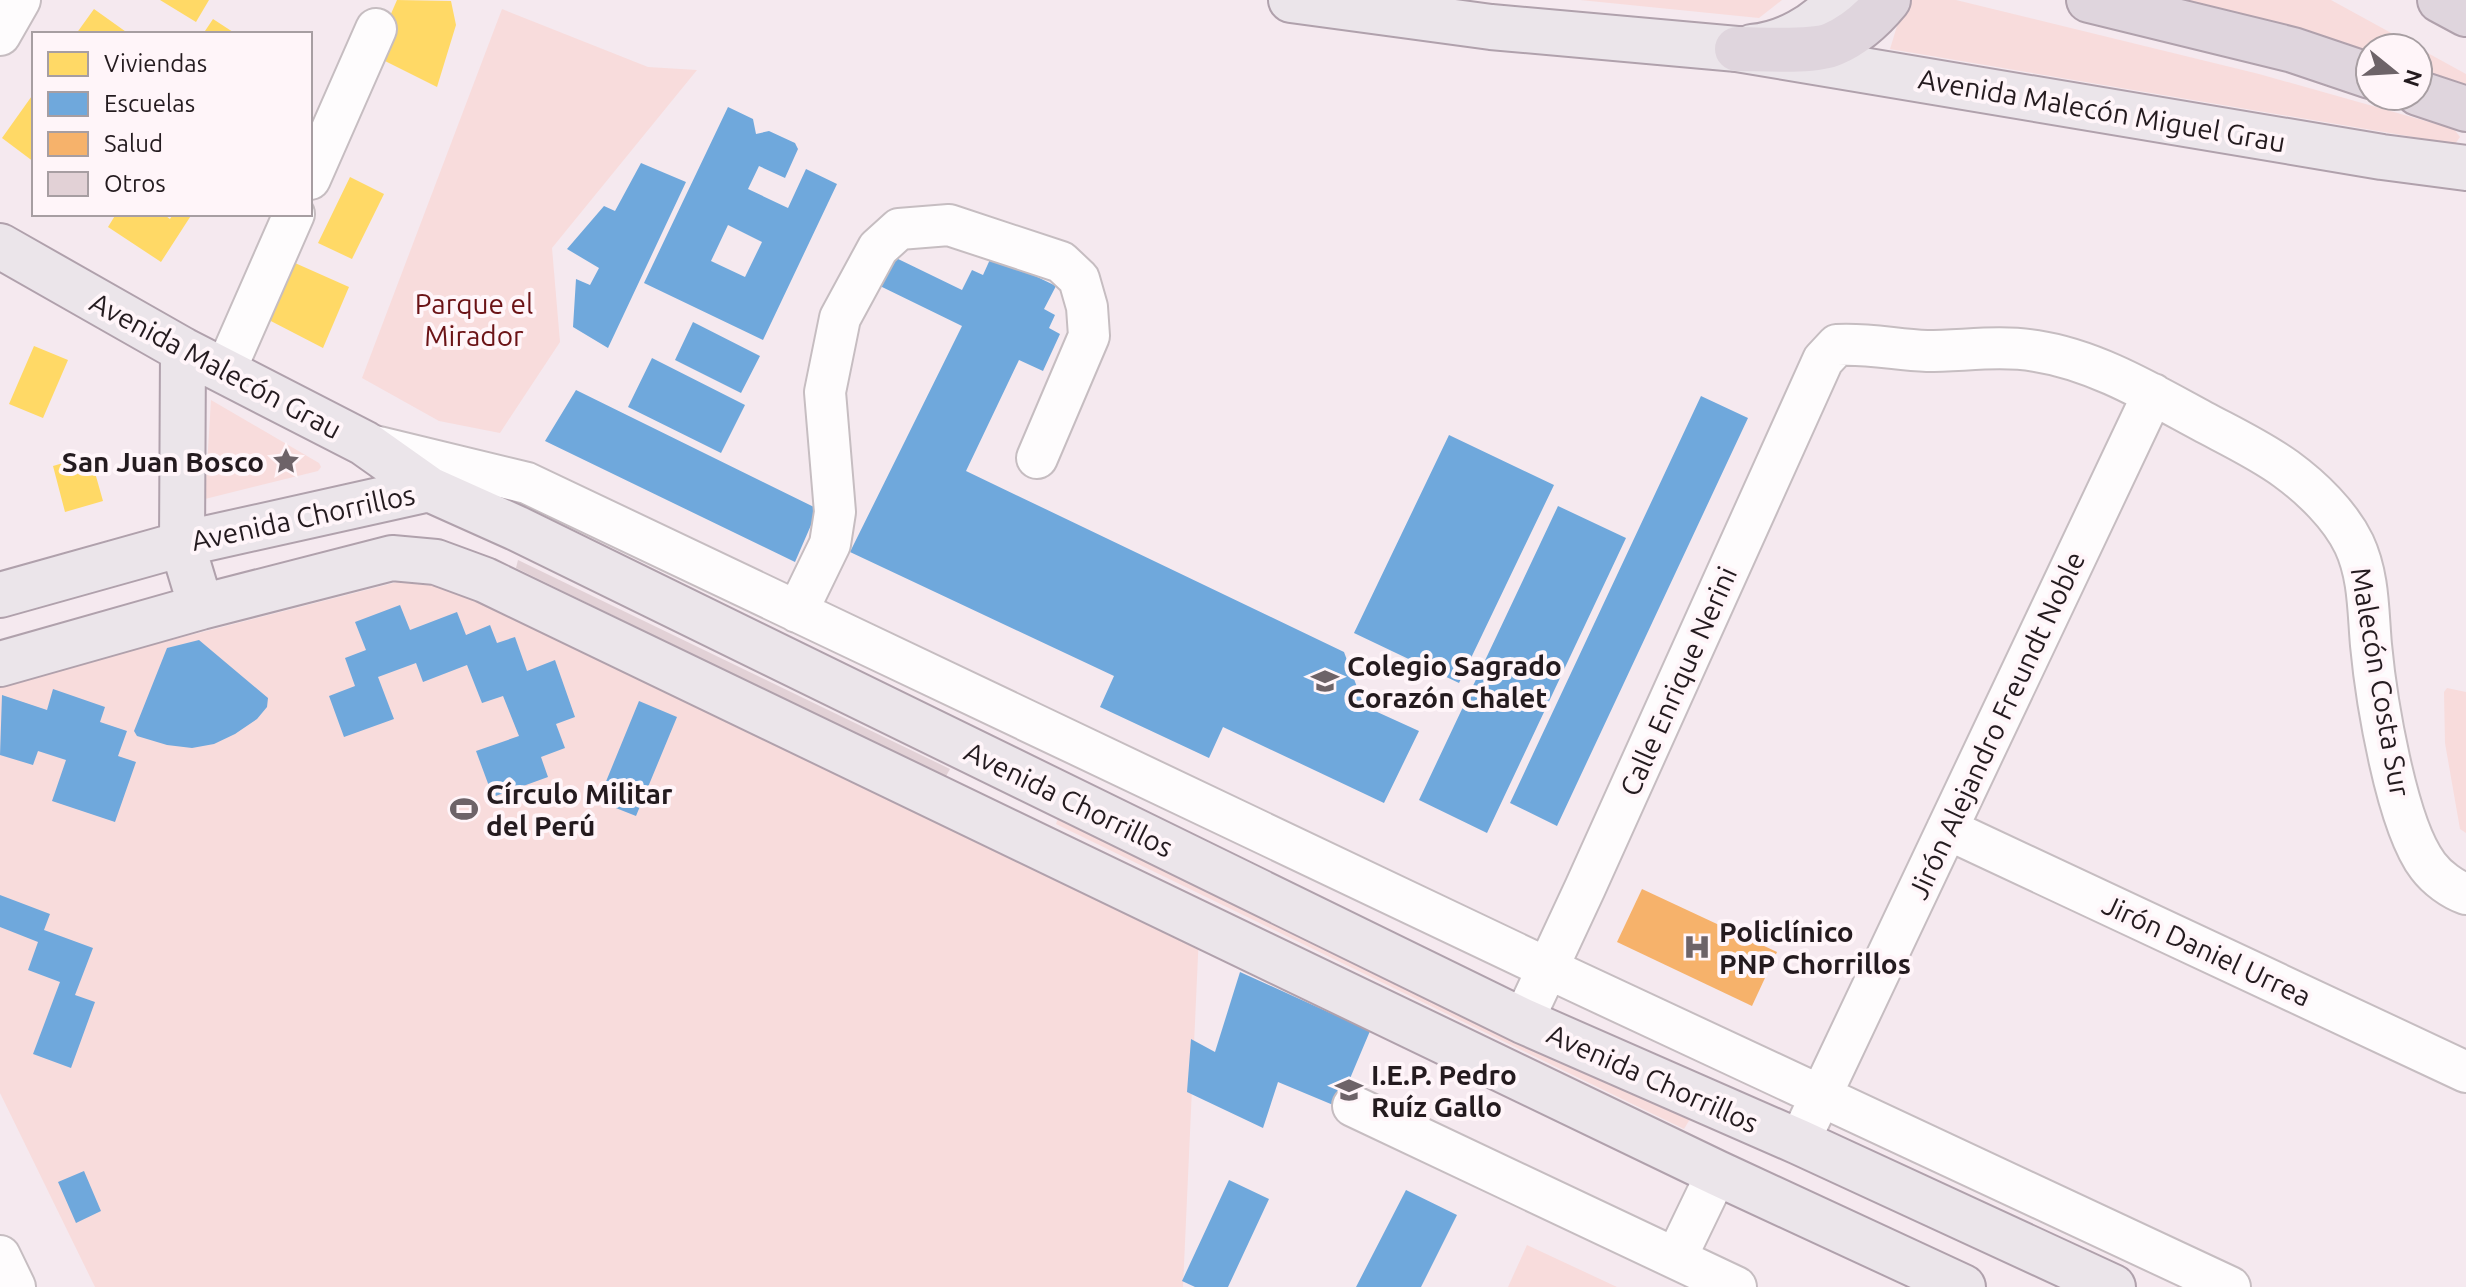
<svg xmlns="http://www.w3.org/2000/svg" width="2466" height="1287" font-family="Ubuntu,sans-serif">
	<rect width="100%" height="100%" fill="#f5e9ef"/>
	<!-- green -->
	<path fill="#f8dcdc" d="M1580 0H1782L1759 18Z
		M1905 0H1956L2259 74 2454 129 2460 137 2455 144 1890 49Z
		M2169 0H2331L2466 74V96L2418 79V48H2370V62Z
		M502 9 648 67 697 70 552 248 560 342 500 433 439 421 362 378Z
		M211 400 319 463 321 467 318 471 205 499Z
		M401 581 442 584 1199 934 1183 1287H95L0 1093V684Z
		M2447 688 2466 692V833L2460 829 2445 743 2444 692Z
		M1060 813 1690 1119 1684 1129 1056 824Z
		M1527 1245 1617 1287H1508Z"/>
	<!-- homes -->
	<path fill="#ffd966" d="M160 0H209L196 22Z
		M397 0 451 1 456 25 437 87 373 55Z
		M94 9 129 34H76Z
		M213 19 236 34H203Z
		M34 93V162L2 138Z
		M350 177 384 194 352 259 318 243Z
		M116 214H163L170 219 173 214H192L161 262 108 227Z
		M286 259 349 287 323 348 265 318Z
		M34 346 68 360 43 418 9 404Z
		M90 455 103 501 65 512 53 466Z"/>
	<!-- schools -->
	<path fill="#6fa8dc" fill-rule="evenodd" d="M728 107 753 119 756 134 769 131 795 143 798 149 785 178 759 166 748 189 788 208 806 169 837 184 763 340 644 283ZM728 225 762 242 745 277 711 261Z
		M641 163 686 182 608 348 573 327 576 279 590 285 599 268 567 249 604 206 615 211Z
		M992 255 1056 286 1044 309 1055 315 1049 328 1060 334 1043 371 1019 360 966 471 1344 652 1364 706 1419 731 1384 803 1223 727 1209 758 1100 707 1114 676 850 552 962 326 880 286 894 257 962 290 972 270 983 275Z
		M693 322 760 356 741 393 675 360Z
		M652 358 745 405 721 453 628 407Z
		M576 390 818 509 795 562 545 441Z
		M1701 396 1748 418 1557 826 1510 803Z
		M1449 435 1554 485 1459 683 1354 633Z
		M1558 506 1626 538 1487 833 1419 800Z
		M400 605 410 630 457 612 466 635 490 625 497 643 515 637 527 671 555 660 575 717 556 724 565 748 541 757 548 777 493 797 476 751 519 736 503 696 482 703 467 665 423 682 416 663 378 677 394 719 344 737 329 696 355 686 345 658 366 650 355 622Z
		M199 640 268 698 267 707 257 719 235 734 214 744 192 748 167 745 137 736 134 731 167 648Z
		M53 689 105 707 100 722 127 731 118 756 136 762 115 822 52 801 66 760 38 751 33 765 0 755 2 695 47 710Z
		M639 701 677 717 636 816 598 801Z
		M0 895 50 914 44 930 93 948 75 995 95 1002 71 1068 33 1054 60 982 28 970 38 942 0 927Z
		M1240 972 1370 1031 1338 1107 1278 1082 1263 1128 1187 1092 1191 1039 1215 1052Z
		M84 1171 101 1211 76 1223 58 1182Z
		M1229 1180 1269 1199 1228 1287H1195L1182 1281Z
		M1406 1190 1457 1215 1421 1287H1356Z"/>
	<!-- health -->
	<path fill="#f6b26b" d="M1642 889 1777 952 1752 1006 1617 942Z"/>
	<!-- building -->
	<path fill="#e2d1d6" d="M518 560 950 769 945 778 516 568Z"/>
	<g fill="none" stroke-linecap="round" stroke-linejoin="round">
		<!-- minor casing -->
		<g stroke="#c6bdc1" stroke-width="44">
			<path id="minor" d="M0 35 20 0
				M310 179 376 29
				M225 371 294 214
				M370 445 527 483 1547 968 2230 1287
				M797 612 830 544 835 512 825 392 840 318 878 248 899 229 949 225 1061 262 1079 279 1087 307 1089 336 1037 458
				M1947 829 2466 1072
				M1523 1021 1585 888 1823 360 1837 345C1868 343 1897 350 1927 351 1963 351 2000 345 2036 351 2095 360 2150 393 2202 421 2230 436 2260 450 2286 469 2312 488 2340 515 2354 544 2369 576 2368 611 2371 645 2376 698 2396 824 2428 866 2437 878 2452 889 2466 894
				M1353 1106 1736 1287
				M1799 1142 2153 394
				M0 1256 15 1287
				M1676 1258 1717 1173"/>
		</g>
		<!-- major casing -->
		<g stroke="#b0a1ac" stroke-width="48">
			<path id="major" d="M1291 0 1491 27 1737 49 2382 157 2466 168
				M1752 47C1784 44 1818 26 1838 0
				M0 246 183 350 364 443 429 489 516 528 1523 1021 1799 1142 2113 1287
				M183 350 182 544 201 607
				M0 595 182 544 429 489
				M0 664 201 607 392 558 436 562 485 580 1717 1173 1963 1287"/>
		</g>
		<!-- highway casing -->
		<g stroke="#b0a1ac" stroke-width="48">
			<path id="highway" d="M2089 0 2293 50 2370 76
				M2440 0 2466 14
				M1737 49C1761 49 1813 53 1833 44 1854 35 1874 17 1888 0
				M2418 93 2466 109"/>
		</g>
		<!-- minor -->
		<use href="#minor" stroke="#fefcfd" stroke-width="40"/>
		<!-- major -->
		<use href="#major" stroke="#ebe5ea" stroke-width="44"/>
		<!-- highway -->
		<use href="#highway" stroke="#dfd5dd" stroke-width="44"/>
	</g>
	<!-- icons -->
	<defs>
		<g id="sight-bare" transform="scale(2.16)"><path d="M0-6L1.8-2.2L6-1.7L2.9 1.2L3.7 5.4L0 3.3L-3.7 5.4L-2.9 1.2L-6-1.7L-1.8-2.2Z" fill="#6d6368" stroke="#fff5f9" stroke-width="2.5" paint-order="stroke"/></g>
		<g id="school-bare" transform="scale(2.16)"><path d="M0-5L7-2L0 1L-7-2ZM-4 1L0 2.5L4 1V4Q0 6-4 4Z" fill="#6d6368" stroke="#fff5f9" stroke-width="2.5" paint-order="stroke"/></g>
		<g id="stadium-bare" transform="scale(2.16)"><path d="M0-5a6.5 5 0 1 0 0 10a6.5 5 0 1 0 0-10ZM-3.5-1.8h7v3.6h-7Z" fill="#6d6368" stroke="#fff5f9" stroke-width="2.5" paint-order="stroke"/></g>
		<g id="hospital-bare" transform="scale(2.16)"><path d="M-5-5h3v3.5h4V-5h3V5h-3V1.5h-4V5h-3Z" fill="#6d6368" stroke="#fff5f9" stroke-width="2.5" paint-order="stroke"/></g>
	</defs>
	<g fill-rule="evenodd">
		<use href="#sight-bare" x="286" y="461"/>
		<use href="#school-bare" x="1325" y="681"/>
		<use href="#stadium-bare" x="464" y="809"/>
		<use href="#hospital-bare" x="1697" y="947"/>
		<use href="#school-bare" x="1349" y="1090"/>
	</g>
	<g text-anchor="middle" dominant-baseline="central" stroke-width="8" stroke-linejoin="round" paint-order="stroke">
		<!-- street labels -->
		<g font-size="28" fill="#241b1f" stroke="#fff5f9">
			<text transform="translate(2102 110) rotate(10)">Avenida Malecón Miguel Grau</text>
			<text transform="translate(216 365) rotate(28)">Avenida Malecón Grau</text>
			<text transform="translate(303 517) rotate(-12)">Avenida Chorrillos</text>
			<text transform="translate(1678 681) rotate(-66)">Calle Enrique Nerini</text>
			<text transform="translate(2381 682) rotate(80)">Malecón Costa Sur</text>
			<text transform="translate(1996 725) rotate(-65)">Jirón Alejandro Freundt Noble</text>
			<text transform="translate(1069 799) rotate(26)">Avenida Chorrillos</text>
			<text transform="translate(2207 950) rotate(25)">Jirón Daniel Urrea</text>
			<text transform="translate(1653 1078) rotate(24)">Avenida Chorrillos</text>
		</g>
		<!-- park labels -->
		<g font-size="28" fill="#6b1316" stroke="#fff5f9">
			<text x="474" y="303">Parque el<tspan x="474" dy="32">Mirador</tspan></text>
		</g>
		<!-- poi labels -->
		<g font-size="28" font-weight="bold" fill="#241b1f" stroke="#fff5f9" text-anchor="start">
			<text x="264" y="461" text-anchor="end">San Juan Bosco</text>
			<text x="1347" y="665">Colegio Sagrado<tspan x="1347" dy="32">Corazón Chalet</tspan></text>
			<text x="486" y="793">Círculo Militar<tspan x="486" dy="32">del Perú</tspan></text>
			<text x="1719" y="931">Policlínico<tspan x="1719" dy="32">PNP Chorrillos</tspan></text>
			<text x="1371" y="1074">I.E.P. Pedro<tspan x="1371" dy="32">Ruíz Gallo</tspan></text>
		</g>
	</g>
	<!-- legend -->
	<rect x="32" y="32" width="280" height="184" fill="#fff5f9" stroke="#a79ea2" stroke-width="2"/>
	<rect x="48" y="52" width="40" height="24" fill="#ffd966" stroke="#a79ea2" stroke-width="2"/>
	<text x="104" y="72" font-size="24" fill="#241b1f">Viviendas</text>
	<rect x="48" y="92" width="40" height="24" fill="#6fa8dc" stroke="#a79ea2" stroke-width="2"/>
	<text x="104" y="112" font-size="24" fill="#241b1f">Escuelas</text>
	<rect x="48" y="132" width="40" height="24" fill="#f6b26b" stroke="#a79ea2" stroke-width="2"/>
	<text x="104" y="152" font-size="24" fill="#241b1f">Salud</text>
	<rect x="48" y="172" width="40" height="24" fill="#e2d1d6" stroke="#a79ea2" stroke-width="2"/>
	<text x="104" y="192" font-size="24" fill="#241b1f">Otros</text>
	<!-- north arrow -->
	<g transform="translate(2394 72) rotate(108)"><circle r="38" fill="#fff5f9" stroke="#a79ea2" stroke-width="2"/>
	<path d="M0-6L14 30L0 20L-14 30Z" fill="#6d6368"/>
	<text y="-12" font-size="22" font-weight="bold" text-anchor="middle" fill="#241b1f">N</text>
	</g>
</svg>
